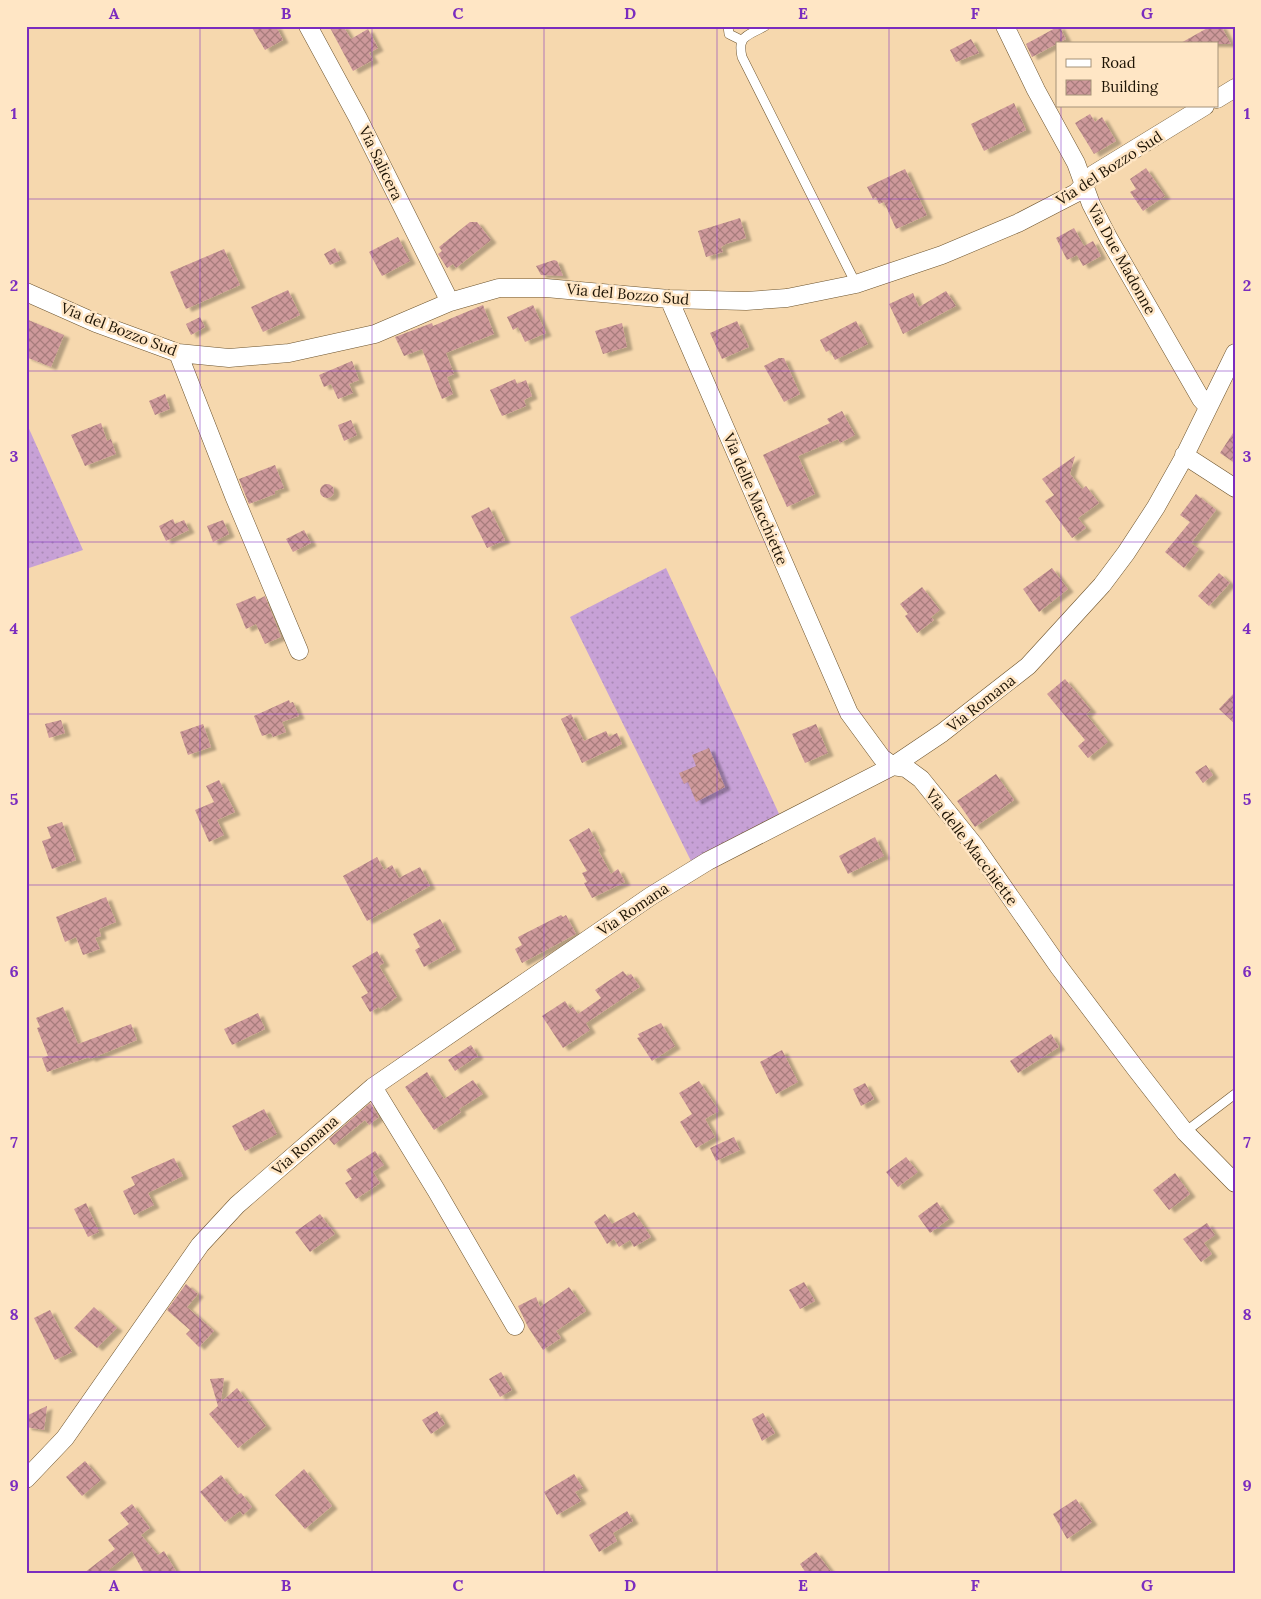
<svg xmlns="http://www.w3.org/2000/svg" width="1261" height="1599" font-family="Lora,serif">
	<defs>
		<pattern id="grass-dots" width="8" height="8" patternUnits="userSpaceOnUse" patternTransform="scale(1.25)"><rect width="8" height="8" fill="#c7a1d6"/><path d="M2 2h.1M6 6h.1" fill="none" stroke="#aa8ab6" stroke-width="1.8" stroke-linecap="round"/></pattern>
		<pattern id="building-cross-hatch" width="8" height="8" patternUnits="userSpaceOnUse" patternTransform="scale(1.25)"><rect width="8" height="8" fill="#ce999b"/><path d="M0 0l8 8M0 8l8-8" fill="none" stroke="#a77c7c"/></pattern>
		<filter id="shadow"><feDropShadow dx="5.5" dy="3" stdDeviation="1" flood-color="#0004"/></filter>
	</defs>
	<rect width="100%" height="100%" fill="#f6d8ae"/>
	<!-- grass -->
	<path fill="url(#grass-dots)" d="M26 422 83 550 26 569Z
		M666 568 780 816 692 863 570 617Z"/>
	<!-- building -->
	<path fill="url(#building-cross-hatch)" filter="url(#shadow)" d="M251 26H276L283 40 265 50Z
		M329 26H343L351 39 368 29 378 48 369 53 373 60 353 71Z
		M1059 26 1066 39 1032 57 1026 44Z
		M1211 26H1221L1231 44H1179Z
		M971 39 979 53 956 62 950 50Z
		M1014 103 1026 130 984 151 971 124Z
		M1090 114 1095 122 1102 117 1116 141 1094 154 1075 123Z
		M1146 168 1165 196 1143 211 1130 192 1136 189 1130 179Z
		M905 169 927 215 896 229 884 202 879 204 876 197 873 199 867 187Z
		M740 218 746 238 726 244 721 247 723 252 706 257 698 231Z
		M470 222H477L491 240 456 268 453 264 447 268 438 254 442 251 439 247Z
		M1074 228 1084 246 1093 241 1101 256 1083 266 1077 255 1067 260 1056 238Z
		M398 237 410 261 382 276 369 252Z
		M335 248 341 260 330 265 324 254Z
		M224 249 240 285 186 309 170 272Z
		M554 260 557 261 563 276 541 275 536 266Z
		M288 290 300 315 263 332 251 307Z
		M946 291 956 306 903 334 889 304 913 293 919 307Z
		M483 305 494 334 446 353 454 374 447 377 453 394 442 399 422 349 404 356 395 337 432 323 433 326Z
		M533 305 546 333 525 342 518 327 513 330 507 317Z
		M200 317 205 327 191 335 186 324Z
		M26 319 64 335 51 367 26 357Z
		M737 321 749 347 722 359 710 333Z
		M856 321 868 344 835 360 830 350 826 352 820 340Z
		M622 323 627 347 603 354 595 331Z
		M779 358H784L800 394 784 402 764 366Z
		M352 361 359 380 349 384 353 393 338 399 331 384 324 387 319 375Z
		M515 379 517 384 526 380 532 396 524 400 526 406 502 416 490 390Z
		M165 394 170 409 155 415 149 401Z
		M842 411 855 435 840 443 838 439 798 456 815 494 787 507 763 455 830 423 827 419Z
		M351 420 357 435 344 441 338 425Z
		M101 423 107 441 111 439 116 454 85 466 71 435Z
		M1235 430V463L1220 453Z
		M1075 456 1070 474 1082 489 1086 486 1099 503 1078 518 1086 528 1072 538 1045 501 1054 495 1042 479Z
		M275 465 284 488 275 491V494L249 504 239 479Z
		M320 491a7 7 0 1 1 14 0a7 7 0 1 1-14 0Z
		M1196 494 1216 510 1191 543 1199 549 1184 568 1165 552 1190 522 1180 515Z
		M489 507 505 540 487 548 471 516Z
		M173 519 175 524 184 520 189 530 166 541 159 526Z
		M223 520 229 534 213 542 207 526Z
		M304 530 311 543 293 552 286 539Z
		M1052 568 1068 589 1039 612 1023 589Z
		M1219 573 1230 583 1209 606 1198 596Z
		M922 587 940 610 931 617 934 620 917 633 905 616 908 614 900 604Z
		M255 596 257 600 265 596 281 637 265 644 256 624 246 629 236 604Z
		M1065 679 1091 710 1086 714 1108 742 1088 758 1078 746 1085 740 1047 694Z
		M1235 692V724L1219 709Z
		M289 700 290 703 293 702 299 716 282 722 286 732 273 737 271 733 262 736 254 716Z
		M571 714 584 741 606 731 609 737 617 733 622 744 582 763 561 719Z
		M61 720 65 733 49 738 45 724Z
		M203 724 211 747 188 755 180 732Z
		M816 724 828 753 805 763 792 734Z
		M709 748 725 787 696 802 688 782 684 784 679 773 696 766 692 755Z
		M1206 765 1213 775 1203 783 1195 772Z
		M996 774 1014 800 975 827 957 801Z
		M219 780 235 812 217 820 224 835 209 842 195 810 214 802 206 786Z
		M62 822 76 860 52 869 42 841 51 838 47 827Z
		M589 828 600 848 598 850 611 874 618 869 625 882 592 898 584 883 587 882 582 873 587 871 569 840Z
		M875 837 884 856 848 874 839 856Z
		M377 857 384 870 392 865 399 878 420 867 430 886 367 921 343 876Z
		M106 897 116 922 99 929 101 936 95 938 100 949 83 955 76 937 65 942 56 917Z
		M561 915 563 917 566 915 576 934 522 963 515 949 522 945 518 937Z
		M440 919 456 949 424 967 415 950 420 947 413 934Z
		M377 951 384 963 379 966 397 997 380 1009 379 1007 370 1012 361 997 368 993 352 966Z
		M623 971 627 976 631 974 640 987 586 1023 590 1030 563 1048 542 1016 565 1001 570 1009 573 1007 578 1014 601 998 595 990Z
		M63 1007 78 1044 131 1024 137 1040 90 1059 89 1057 47 1072 42 1058 48 1056 37 1028 40 1027 36 1018Z
		M258 1013 265 1029 232 1045 224 1029Z
		M661 1023 675 1046 652 1061 637 1038 640 1037 638 1034Z
		M1051 1034 1059 1047 1018 1073 1010 1061Z
		M471 1045 478 1056 455 1071 448 1060Z
		M782 1050 798 1082 776 1094 760 1062Z
		M427 1072 444 1099 473 1080 483 1094 459 1109 461 1112 434 1130 405 1087Z
		M699 1081 719 1111 705 1119 715 1137 696 1148 680 1122 692 1114 679 1093Z
		M865 1083 874 1099 861 1106 853 1089Z
		M370 1103 379 1117 369 1125 365 1120 334 1145 329 1139Z
		M264 1109 277 1134 245 1151 232 1126Z
		M734 1137 740 1150 716 1161 710 1148Z
		M375 1151 384 1165 373 1172 380 1183 356 1199 345 1183 352 1179 346 1170Z
		M906 1157 918 1172 898 1187 886 1172Z
		M174 1158 183 1176 148 1193 154 1205 134 1215 123 1191 135 1185 131 1177Z
		M1175 1173 1190 1194 1169 1210 1153 1190Z
		M937 1202 949 1219 930 1233 918 1216Z
		M86 1203 99 1232 88 1237 74 1209Z
		M634 1212 651 1237 634 1247 630 1240 619 1247 614 1239 607 1244 594 1222 605 1214 612 1224Z
		M320 1214 335 1234 310 1252 295 1232Z
		M1207 1223 1215 1235 1204 1243 1212 1254 1201 1262 1183 1239Z
		M804 1282 815 1301 800 1309 789 1290Z
		M186 1284 198 1294 187 1307 214 1331 199 1347 186 1334 190 1330 167 1310Z
		M569 1287 586 1311 556 1331 561 1338 543 1350 528 1327 518 1306 536 1297 540 1307Z
		M94 1307 117 1328 97 1348 74 1328Z
		M50 1310 72 1352 55 1360 34 1318Z
		M501 1372 512 1390 500 1397 489 1379Z
		M224 1378 221 1402 237 1388 266 1426 238 1448 209 1414 218 1406 210 1379Z
		M47 1406 44 1430 26 1427V1416Z
		M437 1411 445 1424 431 1434 422 1420Z
		M763 1413 775 1433 762 1441 752 1419Z
		M85 1461 101 1480 82 1496 66 1477Z
		M304 1469 332 1506 305 1529 275 1495Z
		M574 1474 583 1488 575 1492 581 1501 557 1515 544 1492Z
		M221 1475 237 1495 241 1493 252 1507 243 1515 240 1511 225 1522 200 1492Z
		M1076 1499 1092 1522 1067 1539 1053 1514Z
		M132 1504 150 1528 141 1535 158 1555 164 1551 177 1573H144L132 1551 105 1573H84L115 1549 108 1540 129 1524 120 1513Z
		M627 1511 633 1521 613 1533 617 1541 599 1552 589 1535Z
		M816 1552 832 1573H806L800 1564Z"/>
	<g fill="none" stroke-linecap="round" stroke-linejoin="round">
		<!-- lane casing -->
		<g stroke="#6c532d" stroke-width="10">
			<path id="lane" d="M728 26 729 34 741 40
				M765 26C748 36 737 35 742 57L856 284
				M1185 1132 1235 1094"/>
		</g>
		<!-- street casing -->
		<g stroke="#6c532d" stroke-width="19">
			<path id="street" d="M308 26 358 118 450 302
				M1005 26 1036 90 1076 163 1091 204 1109 239 1201 399 1208 407
				M1217 99 1235 88
				M26 292 96 323 178 353 229 358 289 353 375 334 450 302 499 288H546L669 299 746 301 787 298 856 284 942 255 1018 223 1076 193 1094 174 1205 106
				M669 299 849 713 882 758 893 766 906 768 921 779 974 845 1059 967 1136 1069 1185 1132 1235 1183
				M178 353 234 496 299 651
				M1184 455 1235 488
				M373 1087 436 1190 515 1326
				M26 1479 65 1438 200 1245 237 1205 373 1087 651 896 708 861 893 766 942 733 1028 666 1102 585 1126 553 1156 507 1183 459 1235 353"/>
		</g>
		<!-- lane -->
		<use href="#lane" stroke="#fff" stroke-width="9"/>
		<!-- street -->
		<use href="#street" stroke="#fff" stroke-width="18"/>
	</g>
	<!-- grid -->
	<path fill="none" stroke="#7b2cbf" stroke-width="1" stroke-opacity="0.55" d="M200 26V1573M372 26V1573M544 26V1573M717 26V1573M889 26V1573M1061 26V44M1061 106V1573M26 199H1235M26 371H1235M26 542H1235M26 714H1235M26 885H1235M26 1057H1235M26 1228H1235M26 1400H1235"/>
	<g text-anchor="middle" dominant-baseline="central" stroke-width="5" stroke-linejoin="round" paint-order="stroke">
		<!-- street labels -->
		<g font-size="15" fill="#1e1405" stroke="#ffe6c5">
			<text transform="translate(381 163) rotate(64)">Via Salicera</text>
			<text transform="translate(1109 168) rotate(-33)">Via del Bozzo Sud</text>
			<text transform="translate(1122 259) rotate(61)">Via Due Madonne</text>
			<text transform="translate(628 294) rotate(5)">Via del Bozzo Sud</text>
			<text transform="translate(119 329) rotate(21)">Via del Bozzo Sud</text>
			<text transform="translate(756 499) rotate(67)">Via delle Macchiette</text>
			<text transform="translate(981 703) rotate(-38)">Via Romana</text>
			<text transform="translate(972 847) rotate(53)">Via delle Macchiette</text>
			<text transform="translate(633 909) rotate(-34)">Via Romana</text>
			<text transform="translate(305 1145) rotate(-41)">Via Romana</text>
		</g>
	</g>
	<!-- border -->
	<rect width="1261" height="1599" fill="none" stroke="#ffe6c5" stroke-width="55"/>
	<!-- legend -->
	<rect x="1056" y="42" width="162" height="65" fill="#ffe6c5" stroke="#a59278"/>
	<rect x="1066" y="59" width="25" height="8" fill="#ffffff" stroke="#a59278"/>
	<text x="1101" y="68" font-size="15" fill="#1e1405">Road</text>
	<rect x="1066" y="80" width="25" height="15" fill="url(#building-cross-hatch)" stroke="#a59278"/>
	<text x="1101" y="92" font-size="15" fill="#1e1405">Building</text>
	<rect x="28" y="28" width="1206" height="1544" fill="none" stroke="#7b2cbf" stroke-width="2"/>
	<g font-size="16" text-anchor="middle" font-weight="bold" fill="#7b2cbf">
		<text x="114" y="19">A</text>
		<text x="286" y="19">B</text>
		<text x="458" y="19">C</text>
		<text x="630" y="19">D</text>
		<text x="803" y="19">E</text>
		<text x="975" y="19">F</text>
		<text x="1147" y="19">G</text>
		<text x="14" y="119">1</text>
		<text x="1247" y="119">1</text>
		<text x="14" y="291">2</text>
		<text x="1247" y="291">2</text>
		<text x="14" y="462">3</text>
		<text x="1247" y="462">3</text>
		<text x="14" y="634">4</text>
		<text x="1247" y="634">4</text>
		<text x="14" y="805">5</text>
		<text x="1247" y="805">5</text>
		<text x="14" y="977">6</text>
		<text x="1247" y="977">6</text>
		<text x="14" y="1148">7</text>
		<text x="1247" y="1148">7</text>
		<text x="14" y="1320">8</text>
		<text x="1247" y="1320">8</text>
		<text x="14" y="1491">9</text>
		<text x="1247" y="1491">9</text>
		<text x="114" y="1591">A</text>
		<text x="286" y="1591">B</text>
		<text x="458" y="1591">C</text>
		<text x="630" y="1591">D</text>
		<text x="803" y="1591">E</text>
		<text x="975" y="1591">F</text>
		<text x="1147" y="1591">G</text>
	</g>
</svg>
